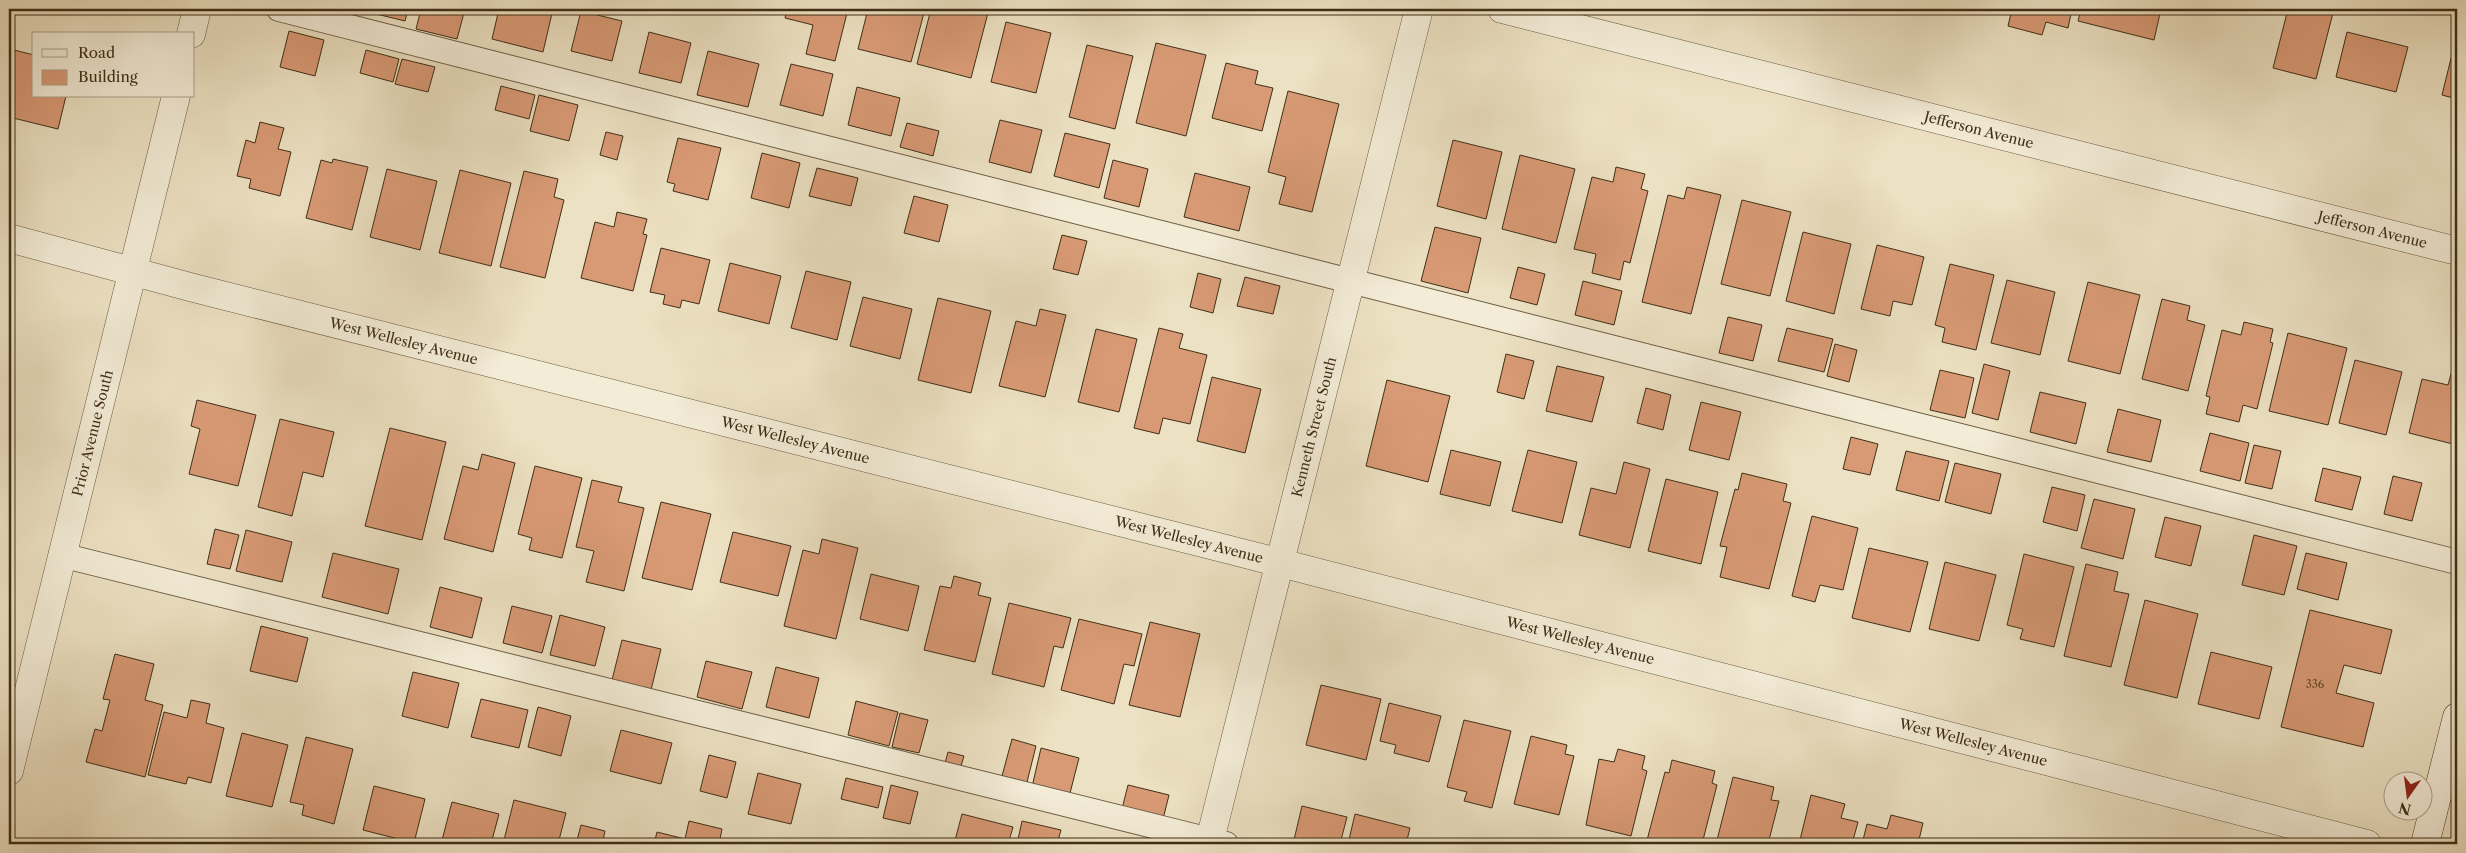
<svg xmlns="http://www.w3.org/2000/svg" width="2466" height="853" font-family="'Libre Caslon Text',serif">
	<rect width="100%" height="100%" fill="#ece1c2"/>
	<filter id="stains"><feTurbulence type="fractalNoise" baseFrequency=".004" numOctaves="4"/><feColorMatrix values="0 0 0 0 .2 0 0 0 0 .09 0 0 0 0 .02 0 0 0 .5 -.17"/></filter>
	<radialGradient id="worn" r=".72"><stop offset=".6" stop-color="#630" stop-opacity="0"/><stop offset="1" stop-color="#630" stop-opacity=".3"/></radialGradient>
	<!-- building -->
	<path fill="#d89a75" stroke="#402f17" d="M369 9H408L405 21 368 12Z
		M421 9H465L457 39 416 29Z
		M499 9H553L543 52 492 39Z
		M747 9H767L765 13Z
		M787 9H848L835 61 806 54 813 25 785 18Z
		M868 9H925L911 62 858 49Z
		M931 9H989L971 78 917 64Z
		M2012 9H2072L2068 28 2046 22 2042 35 2008 26Z
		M2081 9H2161L2154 40 2078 21Z
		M2288 9H2334L2316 79 2273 68Z
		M581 11 622 21 612 61 571 51Z
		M1006 22 1051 33 1036 93 991 82Z
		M289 31 324 40 315 76 280 67Z
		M649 32 691 43 681 83 639 73Z
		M2347 32 2408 47 2396 92 2336 77Z
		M2456 38 2457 39V99L2442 95Z
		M1156 43 1206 55 1186 136 1136 123Z
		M1087 45 1133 56 1115 129 1069 117Z
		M10 49 34 55V96H66L58 129 9 117Z
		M366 50 399 59 393 82 360 73Z
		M708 51 759 64 748 107 697 95Z
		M402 59 435 67 428 92 395 84Z
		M1226 63 1258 71 1255 84 1273 88 1262 131 1212 118Z
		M791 64 833 74 823 116 780 105Z
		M501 86 535 95 529 119 495 110Z
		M857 87 900 98 891 136 848 125Z
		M1288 91 1339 104 1312 212 1279 204 1286 177 1268 172Z
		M539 95 578 105 569 141 530 131Z
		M1000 120 1042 130 1031 173 989 162Z
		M260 122 284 128 278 149 291 152 280 196 249 188 251 179 237 176 246 140 255 143Z
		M907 123 939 131 933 156 900 147Z
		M606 132 623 136 617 160 600 155Z
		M1065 133 1110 144 1099 188 1054 176Z
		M678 138 721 148 708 200 673 191 675 184 667 182Z
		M1453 140 1502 152 1486 219 1437 206Z
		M762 153 800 163 789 208 751 198Z
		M1520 155 1575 169 1556 243 1502 229Z
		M333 159 368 167 352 230 306 218 321 160 332 163Z
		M1113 160 1148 169 1139 207 1104 198Z
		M1616 167 1645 174 1641 189 1648 191 1630 263 1624 261 1620 280 1592 273 1596 254 1574 249 1592 177 1613 182Z
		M817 168 858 178 851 206 809 196Z
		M387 169 437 181 420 250 370 237Z
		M460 170 511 183 491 266 439 253Z
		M524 171 558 179 554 197 564 200 545 278 500 267Z
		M1195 173 1250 187 1239 231 1184 217Z
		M1687 187 1721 195 1691 314 1642 302 1668 195 1684 199Z
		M914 196 948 205 939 242 904 233Z
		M1742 200 1791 212 1770 296 1721 284Z
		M617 212 647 219 643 234 647 235 633 291 581 278 595 222 614 227Z
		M1435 227 1481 238 1468 293 1421 281Z
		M1803 232 1851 244 1834 314 1786 301Z
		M1062 235 1087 241 1078 275 1053 269Z
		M1877 245 1924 257 1912 305 1893 301 1890 316 1861 309Z
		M661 248 710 260 699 304 682 300 680 308 663 304 665 295 650 292Z
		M730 263 781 276 769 324 718 311Z
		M1950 264 1994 275 1976 350 1942 342 1945 328 1935 325Z
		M1518 267 1545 274 1537 305 1510 298Z
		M806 271 851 282 837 340 791 328Z
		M1198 273 1221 279 1213 313 1190 307Z
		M1245 277 1280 286 1273 314 1237 306Z
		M2007 280 2055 292 2040 355 1991 343Z
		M1583 281 1622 291 1614 325 1575 315Z
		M2088 282 2140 295 2120 374 2068 361Z
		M863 297 912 309 900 359 850 346Z
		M938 298 991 311 971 393 918 380Z
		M2162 299 2190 306 2187 320 2205 325 2188 391 2142 379Z
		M1040 309 1066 315 1045 397 999 386 1016 321 1036 326Z
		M1728 317 1762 325 1753 361 1719 353Z
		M2244 322 2273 329 2270 342 2273 343 2257 409 2243 405 2239 422 2206 414 2210 397 2206 396 2222 330 2241 335Z
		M1159 328 1183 334 1179 348 1207 355 1190 424 1163 418 1159 434 1134 428Z
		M1787 328 1833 339 1824 372 1778 361Z
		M1096 329 1137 339 1119 412 1078 402Z
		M2288 333 2347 348 2328 425 2269 411Z
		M1835 344 1857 350 1849 382 1827 376Z
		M1506 354 1534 361 1524 399 1497 392Z
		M2355 360 2402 372 2386 435 2339 423Z
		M1984 364 2010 371 1998 420 1972 413Z
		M1557 366 1604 377 1592 422 1546 411Z
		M1940 370 1974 378 1965 418 1930 410Z
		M2451 374 2457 375V445L2409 433 2422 379 2448 385Z
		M1212 377 1261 389 1245 453 1197 441Z
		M1387 380 1450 396 1428 482 1366 466Z
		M1646 388 1671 395 1663 430 1637 423Z
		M2040 392 2086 403 2076 444 2030 432Z
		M197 400 256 415 238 486 189 474 200 429 191 426Z
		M1701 402 1741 412 1729 460 1689 450Z
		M2118 409 2161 420 2151 462 2107 452Z
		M280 419 334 432 323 477 303 472 292 516 258 507Z
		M390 428 446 442 422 540 365 526Z
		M2210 433 2249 443 2240 481 2200 471Z
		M1851 437 1878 444 1870 475 1843 469Z
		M2254 445 2281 451 2272 489 2245 483Z
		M1451 450 1501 462 1490 506 1440 494Z
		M1528 450 1577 462 1562 523 1512 511Z
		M1906 451 1949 461 1939 501 1896 490Z
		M482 454 515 463 493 552 444 539 463 466 478 470Z
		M1624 462 1650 469 1630 548 1579 535 1591 488 1616 494Z
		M1955 463 2001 474 1991 514 1945 502Z
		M535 466 582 478 562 558 529 550 532 538 518 534Z
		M2323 468 2361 477 2352 510 2315 501Z
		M1742 473 1787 484 1783 501 1791 503 1769 589 1720 577 1727 547 1720 546 1735 489 1738 490Z
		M2393 476 2422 483 2412 521 2384 514Z
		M1666 479 1718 492 1701 564 1648 551Z
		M592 480 622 487 618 502 644 508 624 591 586 582 594 551 576 547Z
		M2052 487 2085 495 2077 531 2043 522Z
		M2094 499 2135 509 2123 559 2081 548Z
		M661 502 711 514 692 590 642 578Z
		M1812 516 1858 528 1843 590 1820 585 1815 602 1792 596Z
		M2165 517 2201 526 2191 566 2155 557Z
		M215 529 239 535 230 569 207 564Z
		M246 530 292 542 282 582 236 571Z
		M733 532 791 546 778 596 720 582Z
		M2254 535 2297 546 2284 595 2242 585Z
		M822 539 858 548 836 639 784 626 803 550 819 554Z
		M1869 548 1928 562 1910 632 1852 618Z
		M333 553 399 569 388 614 322 597Z
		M2306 553 2347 563 2338 600 2297 589Z
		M2024 554 2074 567 2054 647 2020 639 2023 629 2007 625Z
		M1945 562 1996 575 1979 641 1929 629Z
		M2086 564 2118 572 2114 591 2129 594 2111 667 2064 656Z
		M871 574 919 586 908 631 860 619Z
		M954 576 981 583 978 595 991 598 975 662 924 650 940 586 951 588Z
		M440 587 482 598 472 638 430 627Z
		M2145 600 2198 614 2177 698 2124 685Z
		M1009 603 1071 618 1063 648 1054 646 1044 687 992 674Z
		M512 606 552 616 542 653 503 643Z
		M2310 610 2392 630 2381 674 2344 665 2336 693 2374 703 2363 747 2281 727Z
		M560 615 605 627 595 666 550 655Z
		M1079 619 1142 634 1134 666 1124 664 1114 704 1061 690Z
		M1150 622 1200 634 1180 717 1129 705Z
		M261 626 308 638 297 682 250 671Z
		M622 640 661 649 651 690 612 680Z
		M2211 652 2272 667 2259 719 2198 704Z
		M115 654 154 664 145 700 163 705 145 777 86 762 95 729 102 731 110 700 103 699Z
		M706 661 752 672 742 709 697 697Z
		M776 667 819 678 809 718 766 707Z
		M413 672 459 683 448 728 402 716Z
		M1321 685 1381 699 1366 760 1306 745Z
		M481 699 528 710 519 748 471 737Z
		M191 700 210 704 206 723 224 728 211 783 188 777 186 784 148 775 164 712 187 718Z
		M856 701 898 712 889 746 848 735Z
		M1389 703 1441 716 1429 762 1394 753 1396 745 1380 741Z
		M538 707 571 716 561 756 528 747Z
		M900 713 928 720 919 753 892 747Z
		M1464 720 1511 731 1492 808 1464 801 1467 792 1447 787Z
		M621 730 672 743 661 784 610 771Z
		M242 733 288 745 272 807 226 796Z
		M1531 736 1567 745 1565 754 1574 756 1559 815 1514 804Z
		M306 737 353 749 334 824 302 815 304 805 290 802Z
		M1012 739 1036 746 1027 782 1002 776Z
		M1041 748 1079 758 1069 797 1032 787Z
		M1618 749 1645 756 1642 769 1647 771 1631 836 1586 825 1599 759 1614 762Z
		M948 752 964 756 961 766 945 763Z
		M709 755 736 762 727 798 700 791Z
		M1672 760 1715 771 1712 783 1717 785 1702 844H1646L1665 772 1669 773Z
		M758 773 801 784 791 824 748 814Z
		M1733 777 1774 787 1771 800 1779 801 1768 844H1716Z
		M846 778 883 787 878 808 841 799Z
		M891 785 918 792 910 824 883 818Z
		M1128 785 1169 795 1163 819 1122 809Z
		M374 786 425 799 414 843 363 830Z
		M1811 795 1845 804 1841 818 1858 822 1852 844H1799Z
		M514 800 566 813 558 844H503Z
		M452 802 499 814 491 844H441Z
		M1302 806 1347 817 1340 844H1293Z
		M962 814 1013 827 1008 844H954Z
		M1355 814 1410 828 1406 844H1348Z
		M1891 815 1923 823 1918 844H1862L1867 824 1887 829Z
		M689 821 722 829 719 844H654L657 832 685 839Z
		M1022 821 1061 830 1057 844H1017Z
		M581 825 605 831 603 841 617 844H576Z"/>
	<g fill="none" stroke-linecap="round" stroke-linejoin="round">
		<!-- lane casing -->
		<g stroke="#6b5c42" stroke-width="26">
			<path id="lane" d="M279 9 2457 562
				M61 555 1226 844"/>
		</g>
		<!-- street casing -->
		<g stroke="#6b5c42" stroke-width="29">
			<g id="street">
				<path id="s1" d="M1502 9 2457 251"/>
				<path d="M191 34 197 9"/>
				<path id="s2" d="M9 238 190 287 1234 551 2367 844"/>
				<path id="s3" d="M9 771 176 96"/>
				<path id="s4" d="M1209 844 1419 9"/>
			</g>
		</g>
		<!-- secondary casing -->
		<g stroke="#402f17" stroke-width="29">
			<path id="secondary" d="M2425 844 2457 717"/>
		</g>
		<!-- lane -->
		<use href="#lane" stroke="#f3ecd7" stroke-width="24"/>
		<!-- street -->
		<use href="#street" stroke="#f3ecd7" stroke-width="28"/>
		<!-- secondary -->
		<use href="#secondary" stroke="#f3ecd7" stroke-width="28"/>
	</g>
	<g text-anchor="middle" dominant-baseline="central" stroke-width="5" stroke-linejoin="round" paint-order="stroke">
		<!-- number labels -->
		<g font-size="11" fill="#664a2e">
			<text x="2315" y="684">336</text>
		</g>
		<!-- street labels -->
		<g font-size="14" fill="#402f17" stroke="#f3ecd7">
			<text stroke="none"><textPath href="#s1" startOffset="492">Jefferson Avenue</textPath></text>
			<text stroke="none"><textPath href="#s1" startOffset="898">Jefferson Avenue</textPath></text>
			<text stroke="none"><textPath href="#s2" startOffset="408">West Wellesley Avenue</textPath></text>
			<text stroke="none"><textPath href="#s4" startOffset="430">Kenneth Street South</textPath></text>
			<text stroke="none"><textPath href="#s3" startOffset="348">Prior Avenue South</textPath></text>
			<text stroke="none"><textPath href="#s2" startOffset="812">West Wellesley Avenue</textPath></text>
			<text stroke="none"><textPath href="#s2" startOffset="1218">West Wellesley Avenue</textPath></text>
			<text stroke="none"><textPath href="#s2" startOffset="1622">West Wellesley Avenue</textPath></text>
			<text stroke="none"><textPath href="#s2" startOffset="2028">West Wellesley Avenue</textPath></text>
		</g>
	</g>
	<!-- margin -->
	<rect width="2466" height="853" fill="none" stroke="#ece1c2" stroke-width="30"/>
	<rect x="10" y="10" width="2446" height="833" fill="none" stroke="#402f17" stroke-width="2.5"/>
	<rect x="15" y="15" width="2436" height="823" fill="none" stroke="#402f17"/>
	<!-- legend -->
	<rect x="32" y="32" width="162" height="65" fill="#f3ecd7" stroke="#aba08a"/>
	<rect x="42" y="49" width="25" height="8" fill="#f3ecd7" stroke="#aba08a"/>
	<text x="78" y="58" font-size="15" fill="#402f17">Road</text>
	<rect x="42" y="70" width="25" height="15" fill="#d89a75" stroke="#aba08a"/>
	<text x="78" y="82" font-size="15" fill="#402f17">Building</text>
	<!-- north arrow -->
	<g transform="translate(2408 796) rotate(194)"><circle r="24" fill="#f3ecd7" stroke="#aba08a"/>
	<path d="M0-4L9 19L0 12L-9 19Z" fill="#8f2418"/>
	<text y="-8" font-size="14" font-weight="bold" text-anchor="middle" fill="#402f17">N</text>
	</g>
	<rect width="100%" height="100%" filter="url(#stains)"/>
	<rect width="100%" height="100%" fill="url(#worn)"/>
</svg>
